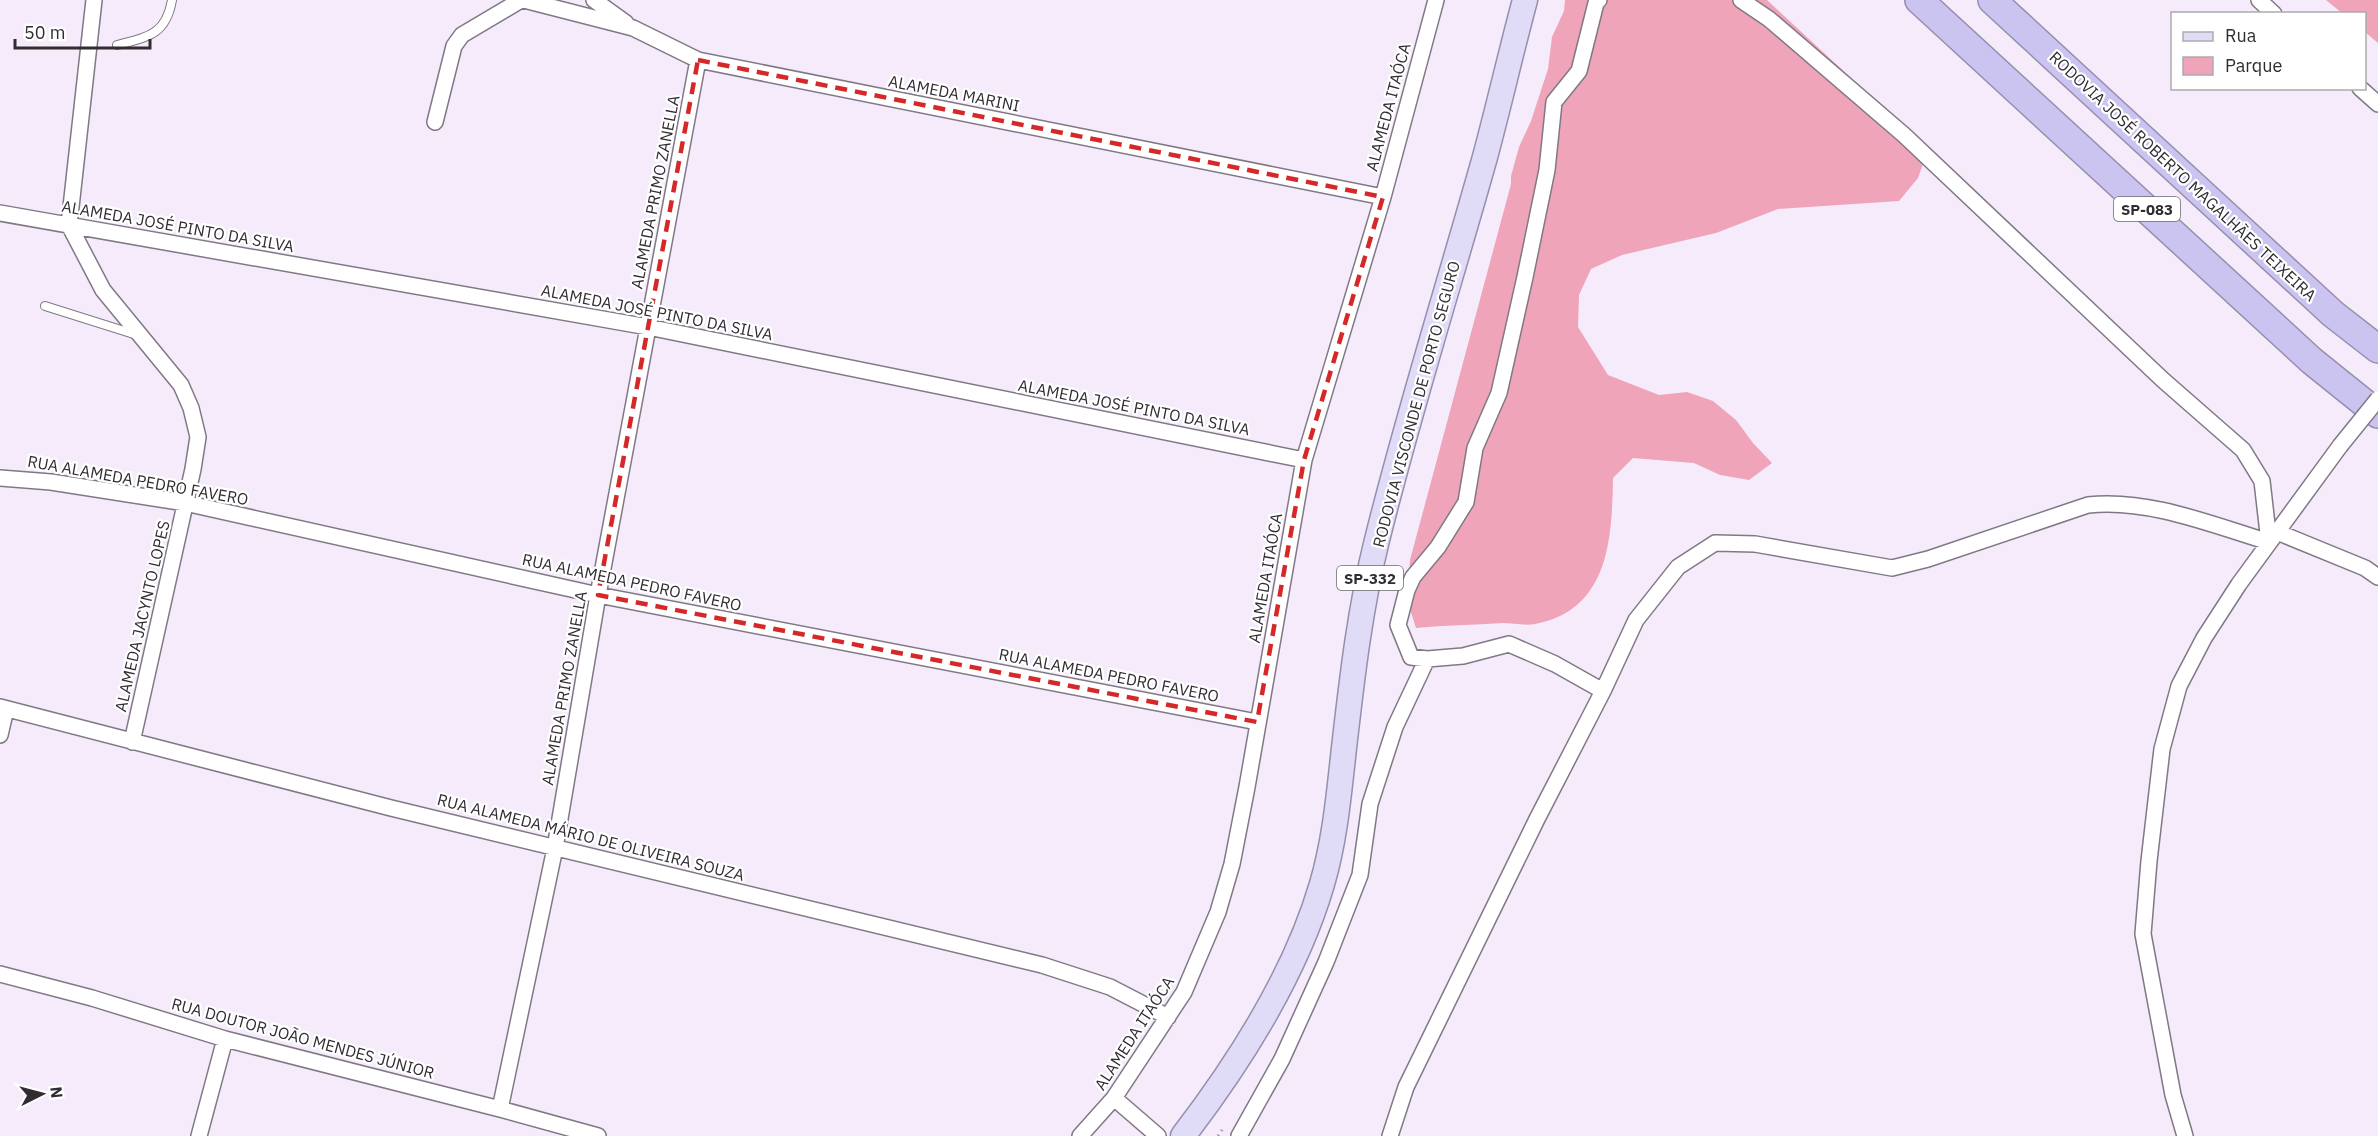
<svg xmlns="http://www.w3.org/2000/svg" width="2378" height="1136" font-family="'IBM Plex Sans',sans-serif">
	<rect width="100%" height="100%" fill="#f5ebfa"/>
	<!-- green -->
	<path fill="#efa4b9" d="M1565 0H1767L1864 90 1923 164 1918 178 1899 201 1778 209 1716 233 1622 255 1591 269 1579 295 1578 327 1608 375 1659 395 1687 392 1713 401 1736 420 1753 443 1772 463 1749 480 1720 475 1694 463 1633 458 1613 478C1612 539 1609 610 1535 624 1525 626 1513 623 1503 623 1474 625 1445 625 1416 628L1407 600 1410 560 1511 184V176L1519 147 1531 121 1548 69 1552 37 1564 11Z
		M2326 0H2378V43L2365 32 2364 14 2342 13Z"/>
	<g fill="none" stroke-linecap="round" stroke-linejoin="round">
		<!-- service casing -->
		<g stroke="#817885" stroke-width="10">
			<path id="service" d="M117 45C148 37 166 35 172 0
				M45 306 137 335"/>
		</g>
		<!-- minor casing -->
		<g stroke="#817885" stroke-width="18">
			<path id="minor" d="M94 0 69 225 103 290 181 385 191 408 198 437 193 469 132 742
				M524 0 633 28 698 60 1383 197
				M594 0 626 23
				M1599 0 1596 3 1579 71 1554 102 1547 170 1525 277 1499 393 1475 448 1466 502 1438 547 1413 577 1407 590 1398 625 1411 657 1427 659 1463 656 1509 644 1555 664 1603 691
				M2259 0 2274 14
				M2360 88 2378 104
				M435 122 454 46 462 35 521 0
				M0 213 648 327 1304 460
				M0 478 51 482 185 503 598 595 1257 722
				M2277 532 2365 568 2378 577
				M0 707 391 808 1042 965 1110 987 1168 1017
				M0 735 6 709
				M0 974 92 998 225 1039 500 1109 598 1136
				M1114 1098 1158 1136
				M500 1109 555 848 598 595 698 60
				M199 1136 225 1039
				M1080 1136 1114 1098 1184 992 1218 912 1232 864 1247 787 1304 460 1383 197 1436 0
				M1239 1136 1282 1059 1326 962 1360 875 1370 804 1395 727 1427 659
				M1390 1136 1406 1087 1537 819 1603 691 1636 620 1678 567 1715 543 1755 544 1892 568 1928 559 2088 505C2147 498 2213 525 2269 542L2262 481 2243 450 2163 380 1904 135 1769 19 1741 0
				M2185 1136 2173 1095 2143 934 2149 861 2162 749 2179 686 2204 638 2239 584 2340 446"/>
		</g>
		<!-- primary casing -->
		<g stroke="#958fae" stroke-width="27">
			<path id="primary" d="M1183 1136C1239 1063 1296 973 1322 884 1335 840 1339 793 1344 748 1352 678 1360 608 1377 540 1409 411 1449 285 1485 157 1499 105 1511 52 1525 0"/>
		</g>
		<!-- motorway casing -->
		<g stroke="#958fae" stroke-width="30">
			<path id="motorway" d="M1919 0 2312 361 2378 414
				M1992 0 2333 314 2378 349"/>
		</g>
		<!-- path -->
		<path stroke="#a69faa" stroke-width="3" stroke-dasharray="1.5 4.5" stroke-linecap="butt" d="M1218 1136 1224 1127"/>
		<!-- service -->
		<use href="#service" stroke="#fff" stroke-width="8"/>
		<!-- minor -->
		<use href="#minor" stroke="#fff" stroke-width="15"/>
		<!-- primary -->
		<use href="#primary" stroke="#e0dcf7" stroke-width="24"/>
		<!-- motorway -->
		<use href="#motorway" stroke="#cbc4f1" stroke-width="27"/>
		<!-- minor-bridge casing -->
		<g stroke="#817885" stroke-width="18" stroke-linecap="butt">
			<path id="minor-bridge" d="M2340 446 2378 399"/>
		</g>
		<!-- minor-bridge -->
		<use href="#minor-bridge" stroke="#fff" stroke-width="15"/>
	</g>
	<!-- marked area -->
	<path fill="none" stroke="#d62828" stroke-width="4.5" stroke-dasharray="12 8" stroke-linejoin="round" d="M698 60 1383 197 1304 460 1257 722 598 595Z"/>
	<g text-anchor="middle" dominant-baseline="central" stroke-width="4.5" stroke-linejoin="round" paint-order="stroke">
		<!-- shield labels -->
		<g fill="#fff" stroke="#6e6b6f" stroke-width="1.5">
			<rect x="2114" y="197" width="66" height="24" rx="4.5"/>
			<rect x="1337" y="566" width="66" height="24" rx="4.5"/>
		</g>
		<g font-size="15" font-weight="bold" fill="#302c31">
			<text x="2147" y="209">SP-083</text>
			<text x="1370" y="578">SP-332</text>
		</g>
		<!-- street labels -->
		<g font-size="16" fill="#302c31" stroke="#fff">
			<text transform="translate(954 93) rotate(11)">ALAMEDA MARINI</text>
			<text transform="translate(1388 107) rotate(-75)">ALAMEDA ITAÓCA</text>
			<text transform="translate(2183 176) rotate(43)">RODOVIA JOSÉ ROBERTO MAGALHÃES TEIXEIRA</text>
			<text transform="translate(655 192) rotate(-79)">ALAMEDA PRIMO ZANELLA</text>
			<text transform="translate(178 226) rotate(10)">ALAMEDA JOSÉ PINTO DA SILVA</text>
			<text transform="translate(657 312) rotate(11)">ALAMEDA JOSÉ PINTO DA SILVA</text>
			<text transform="translate(1416 404) rotate(-75)">RODOVIA VISCONDE DE PORTO SEGURO</text>
			<text transform="translate(1134 407) rotate(11)">ALAMEDA JOSÉ PINTO DA SILVA</text>
			<text transform="translate(138 480) rotate(10)">RUA ALAMEDA PEDRO FAVERO</text>
			<text transform="translate(1265 578) rotate(-80)">ALAMEDA ITAÓCA</text>
			<text transform="translate(632 582) rotate(12)">RUA ALAMEDA PEDRO FAVERO</text>
			<text transform="translate(142 616) rotate(-77)">ALAMEDA JACYNTO LOPES</text>
			<text transform="translate(1109 675) rotate(11)">RUA ALAMEDA PEDRO FAVERO</text>
			<text transform="translate(564 688) rotate(-80)">ALAMEDA PRIMO ZANELLA</text>
			<text transform="translate(591 837) rotate(14)">RUA ALAMEDA MÁRIO DE OLIVEIRA SOUZA</text>
			<text transform="translate(1134 1033) rotate(-57)">ALAMEDA ITAÓCA</text>
			<text transform="translate(303 1038) rotate(15)">RUA DOUTOR JOÃO MENDES JÚNIOR</text>
		</g>
	</g>
	<!-- legend -->
	<rect x="2171" y="12" width="195" height="78" fill="#ffffff" stroke="#acabad" stroke-width="1.5"/>
	<rect x="2183" y="32" width="30" height="9" fill="#e0dcf7" stroke="#acabad" stroke-width="1.5"/>
	<text x="2225" y="42" font-size="18" fill="#302c31">Rua</text>
	<rect x="2183" y="57" width="30" height="18" fill="#efa4b9" stroke="#acabad" stroke-width="1.5"/>
	<text x="2225" y="72" font-size="18" fill="#302c31">Parque</text>
	<!-- north arrow -->
	<g transform="translate(42 1094) rotate(84)" stroke="#ffffff" stroke-width="4.5" paint-order="stroke">
	<path d="M0-4.5L10 22L0 15L-10 22Z" fill="#302c31"/>
	<text y="-9" font-size="16" font-weight="bold" text-anchor="middle" fill="#302c31">N</text>
	</g>
	<!-- scale -->
	<path d="M15 39v9h135v-9" fill="none" stroke="#302c31" stroke-width="3"/>
	<text x="24" y="39" font-size="18" fill="#302c31" stroke="#ffffff" stroke-width="4.5" paint-order="stroke">50 m</text>
</svg>
